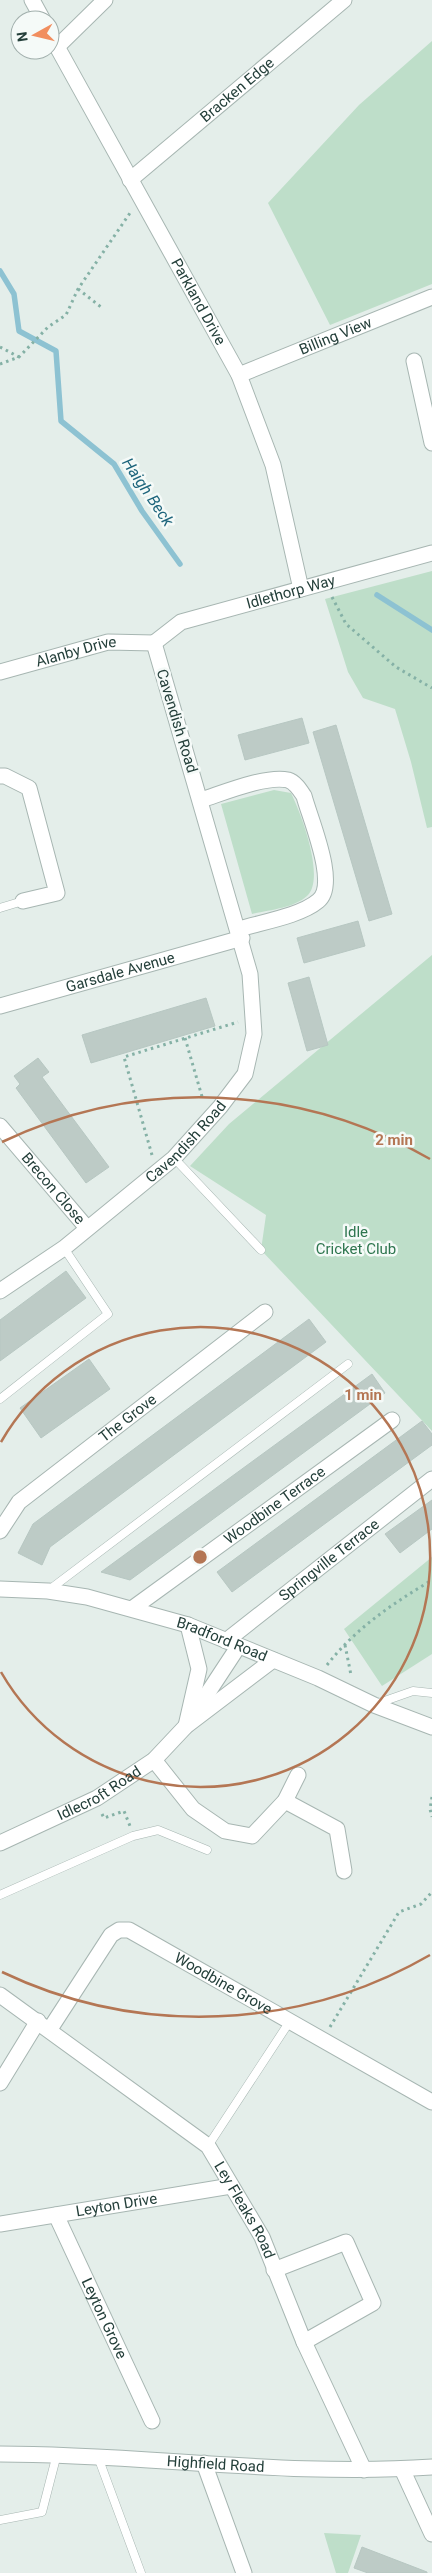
<svg xmlns="http://www.w3.org/2000/svg" width="432" height="2573" font-family="Roboto,sans-serif">
	<rect width="100%" height="100%" fill="#e4eeea"/>
	<!-- green -->
	<path fill="#bedec9" d="M432 41V284L330 325 268 203 359 105Z
		M432 571V827L427 828 411 762 395 709 363 698 348 672 325 599Z
		M274 790 291 793C301 813 326 879 307 896 294 908 269 910 252 914L221 804Z
		M432 955V1431L261 1250 266 1215 190 1166 229 1124Z
		M432 1557V1654L382 1686 344 1629Z
		M324 2533 361 2535 348 2573H336Z"/>
	<g fill="none" stroke-linecap="round" stroke-linejoin="round">
		<!-- stream -->
		<path stroke="#8dc2d2" stroke-width="5.5" d="M0 271 14 294 19 331 56 351 61 421 114 464 142 511 180 564
			M377 595 432 630"/>
	</g>
	<!-- building -->
	<path fill="#bdcbc6" stroke="#b7c7c2" d="M302 718 309 743 245 760 238 735Z
		M336 725 392 914 369 921 313 732Z
		M358 921 365 946 304 963 297 938Z
		M309 977 328 1045 307 1051 288 983Z
		M206 998 215 1026 91 1063 82 1035Z
		M38 1058 49 1072 42 1077 109 1167 86 1183 16 1088 20 1084 14 1076Z
		M66 1271 86 1298 0 1361V1320Z
		M309 1319 326 1342 50 1547 42 1565 18 1553 33 1524Z
		M89 1359 110 1389 41 1438 20 1408Z
		M372 1374 385 1393 130 1580 101 1572Z
		M422 1421 432 1434V1445L232 1592 217 1572Z
		M432 1500V1529L400 1553 385 1534Z
		M362 2547 427 2572V2573H368L354 2568Z"/>
	<g fill="none" stroke-linecap="round" stroke-linejoin="round">
		<!-- service casing -->
		<g stroke="#a7b6b2" stroke-width="9">
			<path id="service" d="M0 908 23 901
				M174 1158 261 1250
				M0 1399 108 1314 64 1248
				M49 1590 348 1364
				M376 1704 413 1691 432 1693
				M0 1895 133 1836 158 1830 207 1850
				M208 2146 290 2021
				M98 2457 141 2573
				M0 2520 42 2512 57 2454"/>
		</g>
		<!-- minor casing -->
		<g stroke="#a7b6b2" stroke-width="17">
			<g id="minor">
				<path d="M32 0 43 20"/>
				<path id="s1" d="M50 34 239 375 273 465 301 589"/>
				<path d="M57 47 105 0"/>
				<path id="s2" d="M130 180 344 0"/>
				<path d="M414 361 432 443"/>
				<path id="s3" d="M239 375 432 297"/>
				<path id="s4" d="M154 643 181 622 432 553"/>
				<path id="s5" d="M0 672 108 642 154 643"/>
				<path d="M0 776H5L29 788 57 893 23 901"/>
				<path d="M201 800C223 793 266 775 288 780 295 782 300 790 304 796 310 819 339 885 318 901 300 916 262 922 239 929"/>
				<path id="s6" d="M0 1006 242 938"/>
				<path id="s7" d="M0 1126 87 1228"/>
				<path id="s8" d="M0 1291 64 1248 174 1158 220 1107 245 1074 254 1034 250 974 154 643"/>
				<path id="s9" d="M0 1531 19 1502 265 1312"/>
				<path id="s10" d="M133 1608 392 1420"/>
				<path id="s11" d="M226 1641 432 1479"/>
				<path d="M154 1760 193 1809 225 1831 252 1836 285 1801 298 1775"/>
				<path d="M285 1801 337 1829 344 1871"/>
				<path id="s12" d="M0 1995 208 2146 262 2237 304 2342 364 2470"/>
				<path id="s13" d="M50 2029 111 1935 119 1930H129L432 2102"/>
				<path d="M0 2083 38 2021"/>
				<path id="s14" d="M56 2215 152 2421"/>
				<path id="s15" d="M0 2224 231 2186"/>
				<path d="M274 2270 346 2242 373 2303 304 2342"/>
				<path d="M204 2463 244 2573"/>
				<path d="M402 2469 432 2534"/>
			</g>
		</g>
		<!-- tertiary casing -->
		<g stroke="#a7b6b2" stroke-width="17">
			<g id="tertiary">
				<path id="s16" d="M0 1589 48 1591 87 1597 188 1625 318 1678 374 1705 432 1727"/>
				<path d="M192 1717 238 1647"/>
				<path d="M186 1726 199 1669 188 1625"/>
				<path id="s17" d="M0 1843 97 1798 154 1760 186 1726 273 1660"/>
				<path id="s18" d="M0 2454C143 2454 289 2477 432 2467"/>
			</g>
		</g>
		<!-- path -->
		<path stroke="#85b1a6" stroke-width="3" stroke-dasharray="2.5 4" stroke-linecap="butt" d="M78 289 101 307
			M0 347 19 357
			M0 364 19 357 48 327 66 315 78 289 130 213
			M332 597 346 624 396 667 432 688
			M185 1038 203 1100
			M152 1155 124 1057 238 1022
			M345 1645 351 1675
			M327 1665C356 1628 392 1604 432 1580
			M432 1797 430 1809 432 1817
			M102 1814 104 1818 124 1811 130 1826
			M330 2027 399 1912 421 1904 432 1892"/>
		<!-- service -->
		<use href="#service" stroke="#fff" stroke-width="8"/>
		<!-- minor -->
		<use href="#minor" stroke="#fff" stroke-width="15"/>
		<!-- tertiary -->
		<use href="#tertiary" stroke="#fff" stroke-width="15"/>
	</g>
	<!-- distance rings -->
	<g fill="none" stroke="#b47654" stroke-width="2.5">
		<path d="M1 1442A230 230 0 1 1 1 1672"/>
		<path d="M430 1955A460 460 0 0 1 2 1972M2 1142A460 460 0 0 1 430 1159"/>
	</g>
	<g text-anchor="middle" dominant-baseline="central" stroke-width="5" stroke-linejoin="round" paint-order="stroke">
		<!-- street labels -->
		<g font-size="15" fill="#243f3a" stroke="#f5faf8">
			<text stroke="none"><textPath href="#s2" startOffset="140">Bracken Edge</textPath></text>
			<text stroke="none"><textPath href="#s1" startOffset="306">Parkland Drive</textPath></text>
			<text stroke="none"><textPath href="#s3" startOffset="104">Billing View</textPath></text>
			<text stroke="none"><textPath href="#s4" startOffset="148">Idlethorp Way</textPath></text>
			<text stroke="none"><textPath href="#s5" startOffset="79">Alanby Drive</textPath></text>
			<text transform="translate(177 721) rotate(73)">Cavendish Road</text>
			<text stroke="none"><textPath href="#s6" startOffset="125">Garsdale Avenue</textPath></text>
			<text stroke="none"><textPath href="#s8" startOffset="239">Cavendish Road</textPath></text>
			<text stroke="none"><textPath href="#s7" startOffset="82">Brecon Close</textPath></text>
			<text stroke="none"><textPath href="#s9" startOffset="172">The Grove</textPath></text>
			<text stroke="none"><textPath href="#s10" startOffset="175">Woodbine Terrace</textPath></text>
			<text stroke="none"><textPath href="#s11" startOffset="131">Springville Terrace</textPath></text>
			<text stroke="none"><textPath href="#s16" startOffset="229">Bradford Road</textPath></text>
			<text stroke="none"><textPath href="#s17" startOffset="111">Idlecroft Road</textPath></text>
			<text stroke="none"><textPath href="#s13" startOffset="240">Woodbine Grove</textPath></text>
			<text stroke="none"><textPath href="#s15" startOffset="118">Leyton Drive</textPath></text>
			<text stroke="none"><textPath href="#s12" startOffset="331">Ley Fleaks Road</textPath></text>
			<text stroke="none"><textPath href="#s14" startOffset="114">Leyton Grove</textPath></text>
			<text stroke="none"><textPath href="#s18" startOffset="216">Highfield Road</textPath></text>
		</g>
		<!-- park labels -->
		<g font-size="15" fill="#2e764f" stroke="#f5faf8">
			<text x="356" y="1232">Idle<tspan x="356" dy="17">Cricket Club</tspan></text>
		</g>
		<!-- water labels -->
		<g font-size="16" font-style="italic" fill="#1e657c" stroke="#f5faf8">
			<text transform="translate(148 492) rotate(56)">Haigh Beck</text>
		</g>
	</g>
	<circle cx="200" cy="1557" r="8" fill="#b47654" stroke="#f5faf8" stroke-width="2.5"/>
	<g font-size="15" text-anchor="middle" font-weight="bold" fill="#b47654" stroke="#f5faf8" stroke-width="5" stroke-linejoin="round" paint-order="stroke">
		<text x="394" y="1145">2 min</text>
		<text x="363" y="1400">1 min</text>
	</g>
	<!-- north arrow -->
	<g transform="translate(35 35) rotate(262)"><circle r="24" fill="#f5faf8" stroke="#a1afac"/>
	<path d="M0-4L9 19L0 12L-9 19Z" fill="#f18e5f"/>
	<text y="-8" font-size="14" font-weight="bold" text-anchor="middle" fill="#243f3a">N</text>
	</g>
</svg>
